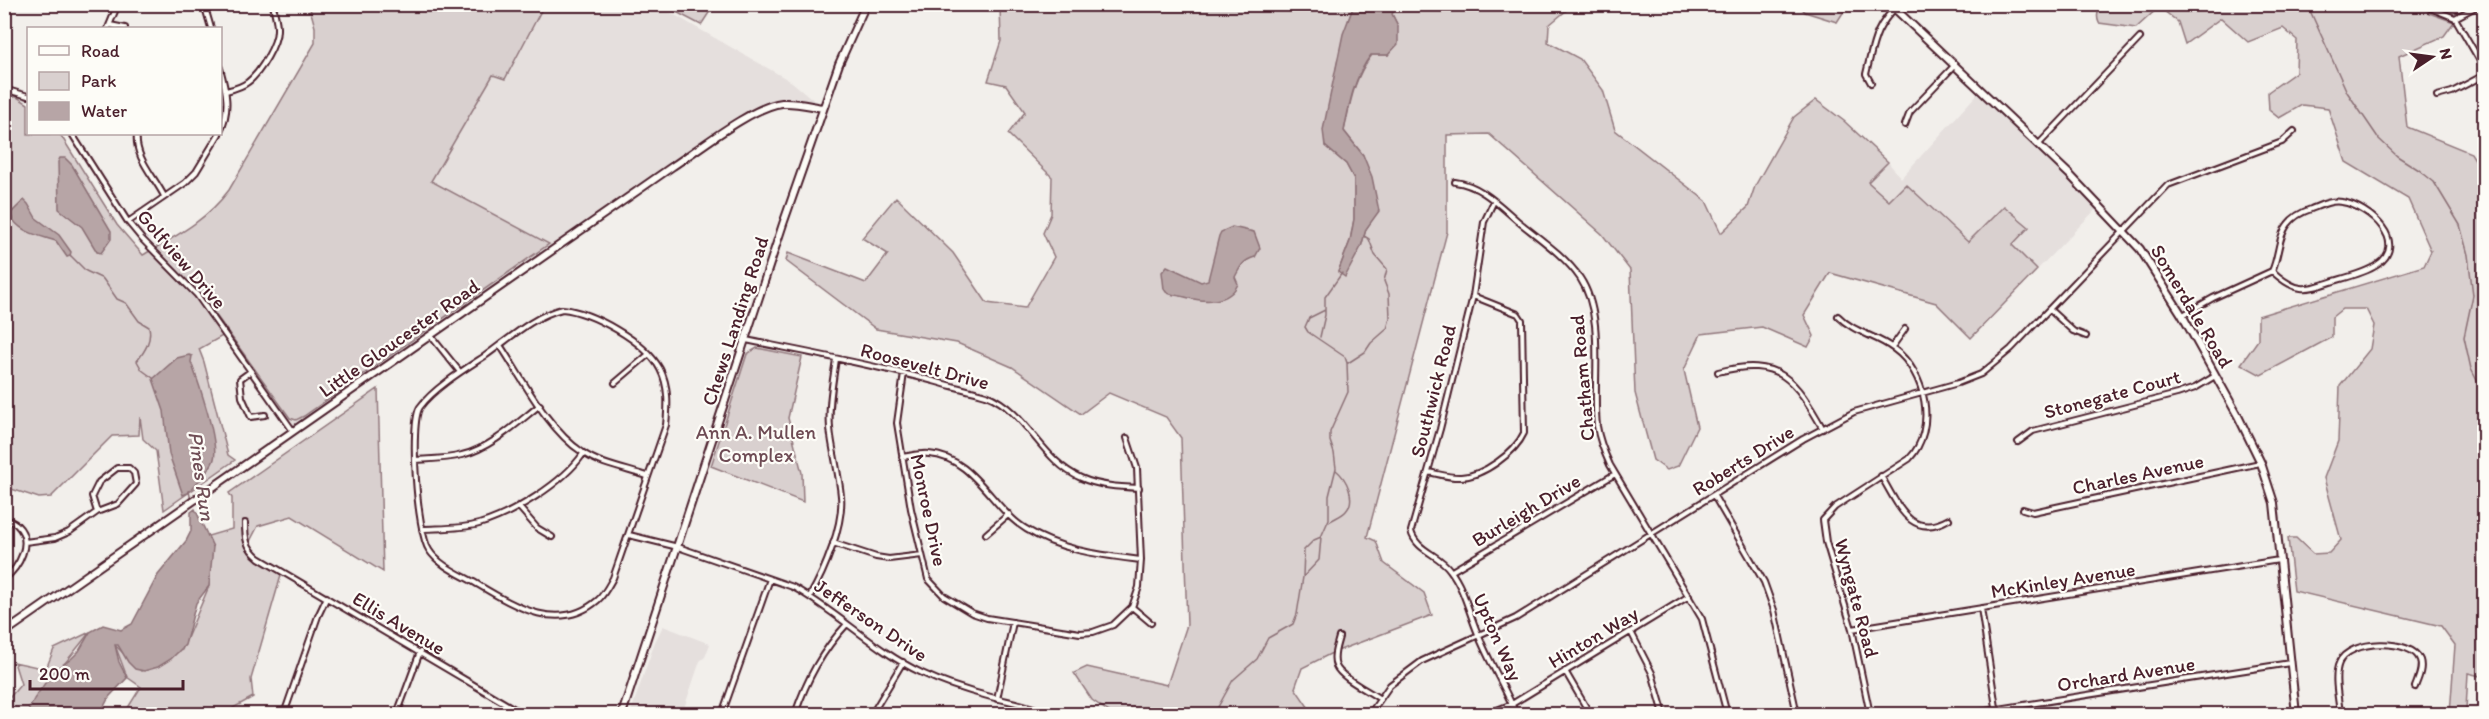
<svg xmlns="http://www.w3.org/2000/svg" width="2489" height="719" font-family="Itim,sans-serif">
	<rect width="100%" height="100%" fill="#f2efeb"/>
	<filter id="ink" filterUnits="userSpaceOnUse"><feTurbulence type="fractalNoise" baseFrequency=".0167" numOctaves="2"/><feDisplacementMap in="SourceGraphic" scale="12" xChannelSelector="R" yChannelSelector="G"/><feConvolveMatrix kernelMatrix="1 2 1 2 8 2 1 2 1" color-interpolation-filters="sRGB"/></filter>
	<g filter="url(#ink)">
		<!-- built -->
		<path fill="#e5dfdd" d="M393 5H657L792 82 823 108 793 103 757 111 293 432 203 302 242 265Z
			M1980 91 2100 205 1971 338 1936 303 1868 182 1888 162 1901 178Z
			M663 626 710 644 705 657 700 661 682 714H630L655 642Z"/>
		<!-- green -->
		<path fill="#d9d0cf" stroke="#92787d" stroke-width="1.5" d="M1354 4C1337 51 1330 97 1325 146L1346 164 1354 179V219L1350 241 1338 272 1361 247 1366 229 1374 216 1363 155 1344 131C1350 104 1354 77 1372 55H1388L1398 26 1392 14 1397 5 1574 4 1549 25 1548 42 1580 59 1603 90 1615 130 1706 201 1721 233 1748 207 1755 186 1794 117 1816 100 1844 121 1888 162 1868 182 1889 201 1906 184 1968 242 2004 206 2029 227 2012 245 2037 270 1971 338 1936 303 1830 273 1804 315 1814 336 1808 347 1762 327 1701 334 1684 370 1697 427 1678 466 1667 470 1653 460 1635 393 1630 270 1602 234 1489 134 1447 135V232L1367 537 1376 541 1384 563 1424 593 1432 615 1332 653 1302 668 1295 688 1313 714H1112L1092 700 1074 673 1087 667 1167 685 1187 625 1181 438 1166 417 1109 393 1081 414 1012 367 957 343 876 329 786 261 788 253 866 283 888 254 862 238 896 197 953 253 987 303 1025 308 1054 257 1043 233 1051 214 1052 177 1008 134 1025 112 1006 85 988 81 1001 41 1000 5Z
			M2104 4H2433L2429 13 2454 22 2444 36 2399 56 2407 127 2471 153 2484 174V677L2468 673 2466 709 2462 714H2450L2455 645 2441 626 2294 591 2288 538H2296L2313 554 2329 553 2341 540 2324 478 2338 441 2340 386 2370 349 2374 325 2366 309H2342L2332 317V337L2261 375 2241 364 2258 340V316L2424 266 2431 251 2408 199 2346 162 2328 108 2302 105 2279 118 2269 110 2268 92 2296 72 2297 40 2283 28 2248 42 2221 18 2185 44 2178 22 2159 7 2136 28 2099 23C2096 16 2098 9 2104 4Z
			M309 5H544L505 79 493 75 431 181 549 244 304 416 296 420 290 418 205 300 203 302 226 334 199 349 204 362 228 455 235 460 164 510 156 451 143 439 140 417 139 435 112 436 51 497 39 498 5 487V96L17 97 28 104V134H60L117 225 143 255C176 236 206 221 229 190L315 43V27Z
			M663 5H714L701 25Z
			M1799 5H1848L1837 22 1805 12Z
			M757 348 802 357 788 418 802 473 803 502 711 466 747 354Z
			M378 389 383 572 292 516 258 526 247 547 282 572 251 679 253 697 233 708 231 714H124L141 687 127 677 115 645 141 671 182 650 209 586 208 536 232 529V498L229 493Z
			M90 632 29 708 30 714H5V703L21 684 14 662 46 669 54 649Z"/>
		<!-- water -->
		<path fill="#b7a5a6" stroke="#8b6f75" stroke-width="1.5" d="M1354 5H1397L1392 14 1398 26V44L1388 55H1371C1354 77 1349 104 1344 131L1363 155 1372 177 1379 211 1366 229 1361 247 1345 277 1338 272 1350 241 1354 219V179L1346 164 1325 146 1323 130 1343 34Z
			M60 158H65L72 165 111 231V239L101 253 97 252 82 227 59 209 58 162Z
			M24 200 28 204 36 218 59 235 71 252 70 256 67 257 56 241C38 235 18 233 10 214Z
			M1232 227 1254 232 1260 248 1255 257C1242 261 1241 266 1235 277L1238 284C1229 304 1203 302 1185 297 1178 295 1173 296 1166 292L1164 289 1162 272 1167 266 1201 282 1208 280 1219 236 1221 232Z
			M189 355 192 356 191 362C198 381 219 441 214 459 212 468 194 486 188 493L183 495 169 454 164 411 153 379 177 358Z
			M195 509 213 547 209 586 196 603 185 645 171 659 158 667 144 671 135 669 128 662 118 645H115L119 662 127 678 109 697 100 714H27L34 699 54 670 70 660 79 651 90 632 103 625 121 630 132 624 158 575 186 541 191 531V512Z"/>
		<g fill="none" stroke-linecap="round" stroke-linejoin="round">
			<!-- stream -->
			<path stroke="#8b6f75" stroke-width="1.5" d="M2307 4 2347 92 2379 139 2397 156 2419 170 2434 182 2460 225 2468 255 2473 295 2464 337 2471 369 2483 392 2484 412
				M70 255 86 271 103 279 117 299 126 303 139 321 149 327C152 340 145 351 137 361L142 370 153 378
				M1320 337 1325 315V297L1342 273
				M1348 363 1365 352 1371 343 1387 329 1390 318 1389 294 1384 281 1387 269 1375 255 1369 239 1364 236
				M189 491 191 501
				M1329 522C1334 518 1342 516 1346 511 1357 499 1346 478 1336 470
				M1303 576 1304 550 1314 540 1321 537
				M1208 714 1218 707 1233 680 1257 659 1268 638 1293 624 1297 614 1303 577 1319 560 1321 537 1329 519V496L1336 468 1334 453 1330 441V432L1348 392 1347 363 1345 357 1308 332 1305 327 1309 318 1325 310"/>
			<!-- street casing -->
			<g stroke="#4a1f2b" stroke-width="8">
				<path id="street" d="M204 4 211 28
					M2420 4 2455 18
					M2455 18 2484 68
					M2455 18 2481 4
					M110 25 125 28
					M108 28 118 4
					M220 68C226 90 231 110 220 131
					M1871 83 1866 74C1874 42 1874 28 1899 4
					M4 89 28 96
					M226 91C234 89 242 87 248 82 260 73 278 43 277 28 277 20 274 12 273 4
					M2437 96 2452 92 2484 75
					M1905 125 1910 112 1954 66
					M72 134 128 222 142 239 197 295 293 431
					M137 134C134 157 154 176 164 196
					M2038 145 2140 38
					M1455 182C1481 185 1500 206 1519 222 1540 239 1565 256 1580 278 1606 317 1592 381 1597 426 1599 440 1604 452 1610 465L1702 619 1727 714
					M1494 201 1484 222 1473 296 1440 429 1411 531C1416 551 1439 554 1450 570 1464 588 1469 613 1478 634 1489 662 1505 687 1516 714
					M128 222 185 183 196 172 219 134
					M562 309C592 312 645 341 660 369 669 386 668 406 666 425L613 578C609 585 604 595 598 600 559 634 514 606 477 584 462 575 439 566 429 550 417 533 409 423 420 407 434 388 465 369 485 356 509 339 533 316 562 309Z
					M2049 309 2073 331 2086 336
					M2183 315 2213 298 2272 271C2279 257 2278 236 2288 224 2294 216 2302 212 2311 209 2321 205 2331 200 2342 202 2369 206 2410 243 2377 265 2365 273 2348 277 2334 281 2304 291 2296 293 2272 271
					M1838 316C1854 333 1876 335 1894 349 1926 372 1938 429 1909 459L1835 507 1823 520 1826 542 1852 629 1870 714
					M431 336 460 372
					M746 340C810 353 875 365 937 382 953 387 970 390 986 395 1027 411 1041 461 1081 478 1099 486 1119 487 1139 488
					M500 345C522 378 548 430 582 452 600 465 626 469 647 476
					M1892 347 1905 329
					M251 371 240 379 242 397 251 417 265 415
					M1718 372C1779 356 1795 379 1823 429
					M904 373 897 423 911 509 928 579 944 596 972 613 987 618 1080 633 1093 632 1113 625 1132 607 1139 587 1141 560 1137 468 1127 438
					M615 383 649 354
					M2018 442 2033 431 2177 394 2195 388 2215 376
					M902 457C910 456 921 453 929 454 974 457 992 509 1026 529 1061 551 1101 555 1141 560
					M415 460C431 459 447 459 462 455 491 448 517 423 540 405
					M1428 472C1439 474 1450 478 1461 477 1483 476 1515 453 1524 433L1522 320 1518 314 1473 296
					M1881 476C1898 504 1910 541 1949 519
					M1714 496 1764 582 1774 610 1797 714
					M518 506 537 528 552 537
					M2023 509 2033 512 2260 463
					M4 518C8 520 14 522 17 525 34 541 19 568 4 579
					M245 523C245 539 246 547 259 558L523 714
					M422 529C441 528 461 529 479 524 513 514 563 483 583 454
					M986 534 1009 514
					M629 535 678 547 793 587C838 612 875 651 922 673 943 683 968 691 991 697 1010 702 1031 705 1048 714
					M25 542 55 538 69 532 97 512 118 504 136 484 134 473 129 468H117L99 482 92 496 97 512
					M833 543 876 557 889 559 922 555
					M1452 571 1615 474
					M810 596C824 572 844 525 841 496 839 473 832 450 830 428 828 405 833 381 836 359
					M1132 607 1151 623
					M1981 608 1997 714
					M1852 629 2279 560
					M1631 632 1652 673 1664 714
					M1339 637C1337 645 1332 657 1336 666 1341 678 1369 691 1380 699
					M1565 671 1590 714
					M997 699 1013 622
					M284 714 318 616 327 597
					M397 714 420 652
					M510 714 513 709
					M722 714 770 579
					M795 714C807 679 822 651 847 624
					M872 714 903 662
					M1370 714 1390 685 1422 661 1516 618 1803 439 1854 412 1958 383 1981 374 2011 349 2168 185 2282 142 2294 131
					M1487 714 1512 704 1689 596
					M1967 714 2290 663
					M2340 714C2339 700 2333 677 2339 663 2349 638 2413 639 2420 660 2423 669 2418 679 2415 687"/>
			</g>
			<!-- secondary casing -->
			<g stroke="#4a1f2b" stroke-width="10">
				<path id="secondary" d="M1890 4 2069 174 2140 249 2182 315 2238 416 2261 463 2274 503 2296 714
					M4 633 673 166C699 149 753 106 782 103 796 102 810 106 823 108
					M622 714 783 224 839 64 866 4"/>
			</g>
			<!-- street -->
			<use href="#street" stroke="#fdfcf7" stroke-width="4"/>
			<!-- secondary -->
			<use href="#secondary" stroke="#fdfcf7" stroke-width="6"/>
		</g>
	</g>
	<g text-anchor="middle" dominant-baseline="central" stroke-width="4.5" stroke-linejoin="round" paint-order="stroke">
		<!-- street labels -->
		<g font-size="20" fill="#4a1f2b" stroke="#fdfcf7">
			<text transform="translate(182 259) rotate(49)">Golfview Drive</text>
			<text transform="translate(2192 306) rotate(59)">Somerdale Road</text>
			<text transform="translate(735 321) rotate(-72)">Chews Landing Road</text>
			<text transform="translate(399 338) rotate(-35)">Little Gloucester Road</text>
			<text transform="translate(925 366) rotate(15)">Roosevelt Drive</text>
			<text transform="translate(1582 378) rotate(-95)">Chatham Road</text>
			<text transform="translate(1433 391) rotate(-76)">Southwick Road</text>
			<text transform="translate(2112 394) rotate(-15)">Stonegate Court</text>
			<text transform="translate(1743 460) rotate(-32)">Roberts Drive</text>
			<text transform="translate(2138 474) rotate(-12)">Charles Avenue</text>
			<text transform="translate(929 510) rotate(78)">Monroe Drive</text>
			<text transform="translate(1526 510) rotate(-31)">Burleigh Drive</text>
			<text transform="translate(2063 580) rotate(-9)">McKinley Avenue</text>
			<text transform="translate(1857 598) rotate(75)">Wyngate Road</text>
			<text transform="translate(871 620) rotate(34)">Jefferson Drive</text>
			<text transform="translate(399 623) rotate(31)">Ellis Avenue</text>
			<text transform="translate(1498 637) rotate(66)">Upton Way</text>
			<text transform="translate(1593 637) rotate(-31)">Hinton Way</text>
			<text transform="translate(2126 674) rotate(-9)">Orchard Avenue</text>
		</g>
		<!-- park labels -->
		<g font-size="20" fill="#6e4b54" stroke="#fdfcf7">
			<text x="756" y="432">Ann A. Mullen<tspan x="756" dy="23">Complex</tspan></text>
		</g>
		<!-- water labels -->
		<g font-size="21" font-style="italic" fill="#704e56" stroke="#fdfcf7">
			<text transform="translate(202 476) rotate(82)">Pines Run</text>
		</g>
	</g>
	<!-- margin -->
	<rect width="2489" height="719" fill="none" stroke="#fdfcf7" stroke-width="24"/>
	<rect x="12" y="12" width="2465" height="695" fill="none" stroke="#4a1f2b" stroke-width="2" filter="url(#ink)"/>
	<!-- legend -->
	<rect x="27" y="27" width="195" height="108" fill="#fdfcf7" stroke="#b5a4a5" stroke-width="1.5"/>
	<rect x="39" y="46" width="30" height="9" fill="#fdfcf7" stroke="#b5a4a5" stroke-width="1.5"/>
	<text x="81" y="57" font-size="18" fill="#4a1f2b">Road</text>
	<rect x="39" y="72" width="30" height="18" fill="#d9d0cf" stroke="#b5a4a5" stroke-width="1.5"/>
	<text x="81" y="87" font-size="18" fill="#4a1f2b">Park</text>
	<rect x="39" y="102" width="30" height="18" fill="#b7a5a6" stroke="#b5a4a5" stroke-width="1.5"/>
	<text x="81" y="117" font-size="18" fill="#4a1f2b">Water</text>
	<!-- north arrow -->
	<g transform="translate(2432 57) rotate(77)" stroke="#fdfcf7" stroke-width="4.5" paint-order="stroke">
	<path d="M0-4.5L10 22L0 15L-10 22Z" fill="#4a1f2b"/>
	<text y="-9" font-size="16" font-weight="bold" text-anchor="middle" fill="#4a1f2b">N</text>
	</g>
	<!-- scale -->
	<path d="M30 680v9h153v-9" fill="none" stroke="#4a1f2b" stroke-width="3"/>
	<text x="39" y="680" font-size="18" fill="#4a1f2b" stroke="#fdfcf7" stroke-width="4.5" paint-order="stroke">200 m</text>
</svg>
